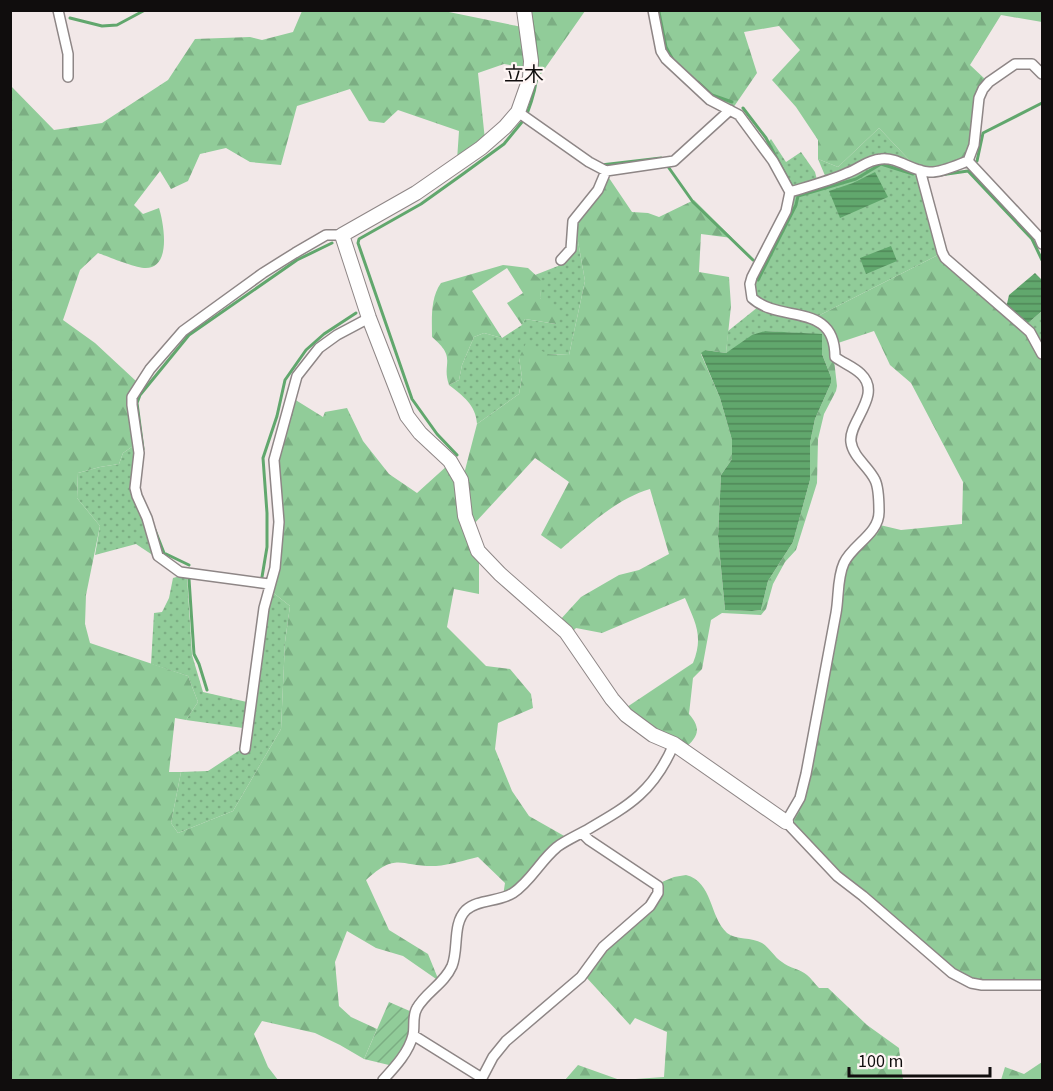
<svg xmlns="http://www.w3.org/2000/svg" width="1053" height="1091" font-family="'Source Sans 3','Noto Sans JP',sans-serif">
	<defs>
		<pattern id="grass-dots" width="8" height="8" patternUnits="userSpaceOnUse" patternTransform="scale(1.5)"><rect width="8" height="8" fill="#91cc99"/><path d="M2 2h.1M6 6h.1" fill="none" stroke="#7cae83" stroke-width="1.8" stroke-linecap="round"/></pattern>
		<pattern id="forest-firs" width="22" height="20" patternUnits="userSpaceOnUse" patternTransform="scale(1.5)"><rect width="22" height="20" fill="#91cc99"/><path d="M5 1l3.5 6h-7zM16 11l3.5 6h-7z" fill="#7cae83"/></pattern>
		<pattern id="garden-furrows" width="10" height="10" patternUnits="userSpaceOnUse" patternTransform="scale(1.5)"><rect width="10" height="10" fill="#91cc99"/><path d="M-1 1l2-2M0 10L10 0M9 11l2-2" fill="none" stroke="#7cae83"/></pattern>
		<pattern id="water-rules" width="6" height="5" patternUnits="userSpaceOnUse" patternTransform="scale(1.5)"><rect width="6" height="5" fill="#61a76d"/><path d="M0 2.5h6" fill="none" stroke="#4f8658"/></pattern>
	</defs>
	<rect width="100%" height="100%" fill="#f2e8e8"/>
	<!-- grass -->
	<path fill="url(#grass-dots)" d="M879 128 913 164 896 158 826 178 818 159 838 167Z
		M771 139 786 162 801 152 815 172 817 180 794 187 788 186 766 145Z
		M889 161 919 174 940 254 816 317 771 306 754 295 753 286 793 194 870 164Z
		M575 224 585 281 569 355 548 354 519 358 522 377 519 394 477 424C476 405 463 396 449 385L459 380 462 365 474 337 484 333 502 338 522 325 525 319 556 324 540 298 541 281 535 275 558 266 568 258Z
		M758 307 810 320 829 335 765 331 726 353 728 331Z
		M1042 311V345L1037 341 1027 324Z
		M136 444 133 482 157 558 136 544 95 555 100 526 77 498 78 473 100 467 119 464 123 453Z
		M180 576H187L192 655 203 692 247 702 243 728 186 720 198 702 188 676 151 664 154 613 162 612 169 598 173 578Z
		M271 591 290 606 285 642 281 729 233 811 178 833 171 823 181 772 208 771 240 750 246 751Z"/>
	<!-- forest -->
	<path fill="url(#forest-firs)" d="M1042 10V22L1001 15 970 65 986 80 966 158 926 171 913 164 879 128 838 167 818 159V140L796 107 772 80 800 50 779 26 744 32 757 73 733 108 711 98 664 51 656 11Z
		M302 11H444L522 27 527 68 504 64 478 73 485 140 457 160 459 131 398 110 384 123 369 121 350 89 297 106 281 165 250 162 226 148 200 154 188 181 171 189 160 171 134 205 143 214 159 208C164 224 172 270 144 268 133 267 109 257 98 253L80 270 63 320 95 343 136 381 129 402 136 444 123 453 119 464 100 467 78 473 77 498 100 526 86 595 85 624 90 643 188 676 198 702 186 720 175 718 169 772H181L171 823 178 833 233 811 281 729 285 642 290 606 271 591 278 458 294 399 323 417 325 412 347 408 363 441 389 474 417 493 448 465 454 479 479 559V594L454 589 447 627 486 666 510 669 531 694 533 708 498 723 495 749 512 791 529 816 566 837 529 876 503 896 505 883 478 857C465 860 450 865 436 866 399 867 398 851 366 880L389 930 428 954 439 981 403 956 376 948 347 931 335 962 339 1006 351 1017 377 1029 364 1059 340 1045 315 1033 262 1021 254 1034 268 1067 278 1080H11L10 85 54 130 102 123 168 80 195 39 250 37 262 40 293 32Z
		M526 11H585L532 87Z
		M607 175 632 212 648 213 659 217 694 200 732 238 701 234 699 272 729 277 731 306 726 353 705 350 701 354 720 398 732 440V459L721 475 718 536 725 610 752 611 761 610 768 581 793 542 810 480V443L815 419 831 383V377L822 354V334L829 335 833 351 837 386 836 391 824 414 818 439 817 483 796 550 785 562 773 584 766 609 761 615 722 613 711 620 702 669 693 678 689 714C702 729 698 737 684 749L636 718 627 707 693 663C704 636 695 622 685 598L602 633 576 628 572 632 560 620 581 597 619 575 639 570 669 554 650 489C616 499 588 526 561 549L541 535 569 482 535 458 473 525 464 474 477 424 519 394 522 377 519 358 526 343 548 354 569 355 585 281 575 224Z
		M940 254 1042 345V983L972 981 949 968 835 871 791 822 805 792 844 571 849 561 880 525 901 530 962 524 963 482 911 383 890 365 874 331 838 343 832 329 816 317Z
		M503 265 528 268 542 281 540 298 559 314 556 324 525 319 522 325 507 303 523 293 507 268 472 291 502 338 484 333 474 337 462 365 459 380 449 385C441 362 458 359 432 337 432 320 430 298 441 283Z
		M686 875C713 882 709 916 727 933 736 940 752 937 762 943 770 948 774 957 782 962 789 968 800 969 807 975 811 978 815 984 819 988H828L867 1025 899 1048 903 1080H621L664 1077 667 1032 635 1018 630 1025 586 977 606 947 646 912 662 882 674 877Z
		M1042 1062V1080H1001L1005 1067 1024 1074Z
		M578 1065 620 1080H565Z"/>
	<!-- garden -->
	<path fill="url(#garden-furrows)" d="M389 1002 412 1012 409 1040 393 1066 364 1059Z"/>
	<!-- water -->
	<path fill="url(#water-rules)" d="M875 172 888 197 840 218 829 191 853 183Z
		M891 246 897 261 866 274 860 258Z
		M1035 273 1042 280V311L1027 324 1006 308 1009 295Z
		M765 331 822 334V354L831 377V383L815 419 810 443V480L793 542 768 581 761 610 752 611 725 610 718 536 721 475 732 459V440L720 398 701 353 705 350 726 353 752 335Z"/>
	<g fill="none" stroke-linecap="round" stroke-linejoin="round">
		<!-- stream -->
		<path stroke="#61a76d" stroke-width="3" d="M644 10 659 12 666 47 673 60
			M70 18 102 26 117 25 145 10
			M698 82 712 95 732 102
			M743 108 766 138 791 185
			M529 115 527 114C542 75 538 60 532 21
			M977 161 983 133 1042 103
			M601 165 661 158
			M669 168 693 202 753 260
			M926 177 968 171 1032 239 1042 260
			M758 280 796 205 798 196 856 179 881 164 913 174
			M143 449 137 403 140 395 189 335 297 260 332 243
			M457 455 437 434 412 399 358 243 359 239 421 204 463 174 504 144 522 122
			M155 530 164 553 189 565
			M262 577 267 547V513L263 458 277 416 285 380 306 350 324 334 356 313
			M189 579 194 654 199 664 207 690"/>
		<!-- street casing -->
		<g stroke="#8e8686" stroke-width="12">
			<path id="street" d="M58 10 68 54V77
				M653 10 661 51 666 59 710 100 739 115 773 161 790 192 786 211 752 277 750 284 752 298C780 324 835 301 835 357 843 363 854 367 861 374 883 395 848 422 851 442 853 457 869 467 875 480 879 488 879 503 879 512 879 534 852 545 844 563 837 578 839 597 836 613 826 666 816 720 806 774L800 798 786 822 837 876 863 896 952 973 971 983 982 985H1042
				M518 112 589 162 606 171 674 161 730 110
				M968 161 1039 237 1042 244
				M920 170 942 252 945 258 1030 332 1042 354
				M790 192C810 186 829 181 847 173 859 169 867 160 881 159 898 157 911 171 929 172 940 173 957 165 968 161L974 145 979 98 983 89 989 82 1015 64H1032L1042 74
				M561 260 571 249 573 221 598 190 606 171
				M269 584 180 572 158 556 147 518 137 496 135 488 139 453 132 405V397L150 369 183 331 263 273 295 253 326 235H342
				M245 749 264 608 275 568 279 522 274 460 297 376 319 348 337 335 369 318
				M413 1035 482 1078 493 1057 506 1041 581 977 603 947 650 906 658 893V886L589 840 582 833
				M383 1080C395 1067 409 1052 413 1035 415 1026 412 1016 417 1008 426 992 444 984 452 966 459 949 452 924 466 910 478 899 499 902 513 893 531 881 540 861 557 847 565 841 576 836 585 831 628 806 653 793 674 744"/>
		</g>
		<!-- secondary casing -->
		<g stroke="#8e8686" stroke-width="16">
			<path id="secondary" d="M524 10 531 61 530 78 518 112 505 127 481 148 416 193 342 235 369 318 407 416 420 433 450 461 461 480 465 516 478 551 500 574 566 632 612 699 626 715 653 735 674 744 786 822"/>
		</g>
		<!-- street -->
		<use href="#street" stroke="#fff" stroke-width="9"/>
		<!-- secondary -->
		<use href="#secondary" stroke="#fff" stroke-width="14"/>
	</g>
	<g text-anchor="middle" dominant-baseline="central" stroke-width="4.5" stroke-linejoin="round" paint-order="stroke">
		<!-- quarter labels -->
		<g font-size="20" fill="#100d0d" stroke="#fff6f5">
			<text x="524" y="75">立木</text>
		</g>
	</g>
	<!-- border -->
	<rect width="1053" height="1091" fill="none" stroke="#100d0d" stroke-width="24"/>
	<!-- scale -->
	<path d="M849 1067v9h141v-9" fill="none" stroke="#100d0d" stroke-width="3"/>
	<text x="858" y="1067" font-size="18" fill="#100d0d" stroke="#fff6f5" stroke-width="4.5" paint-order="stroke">100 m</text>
</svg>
